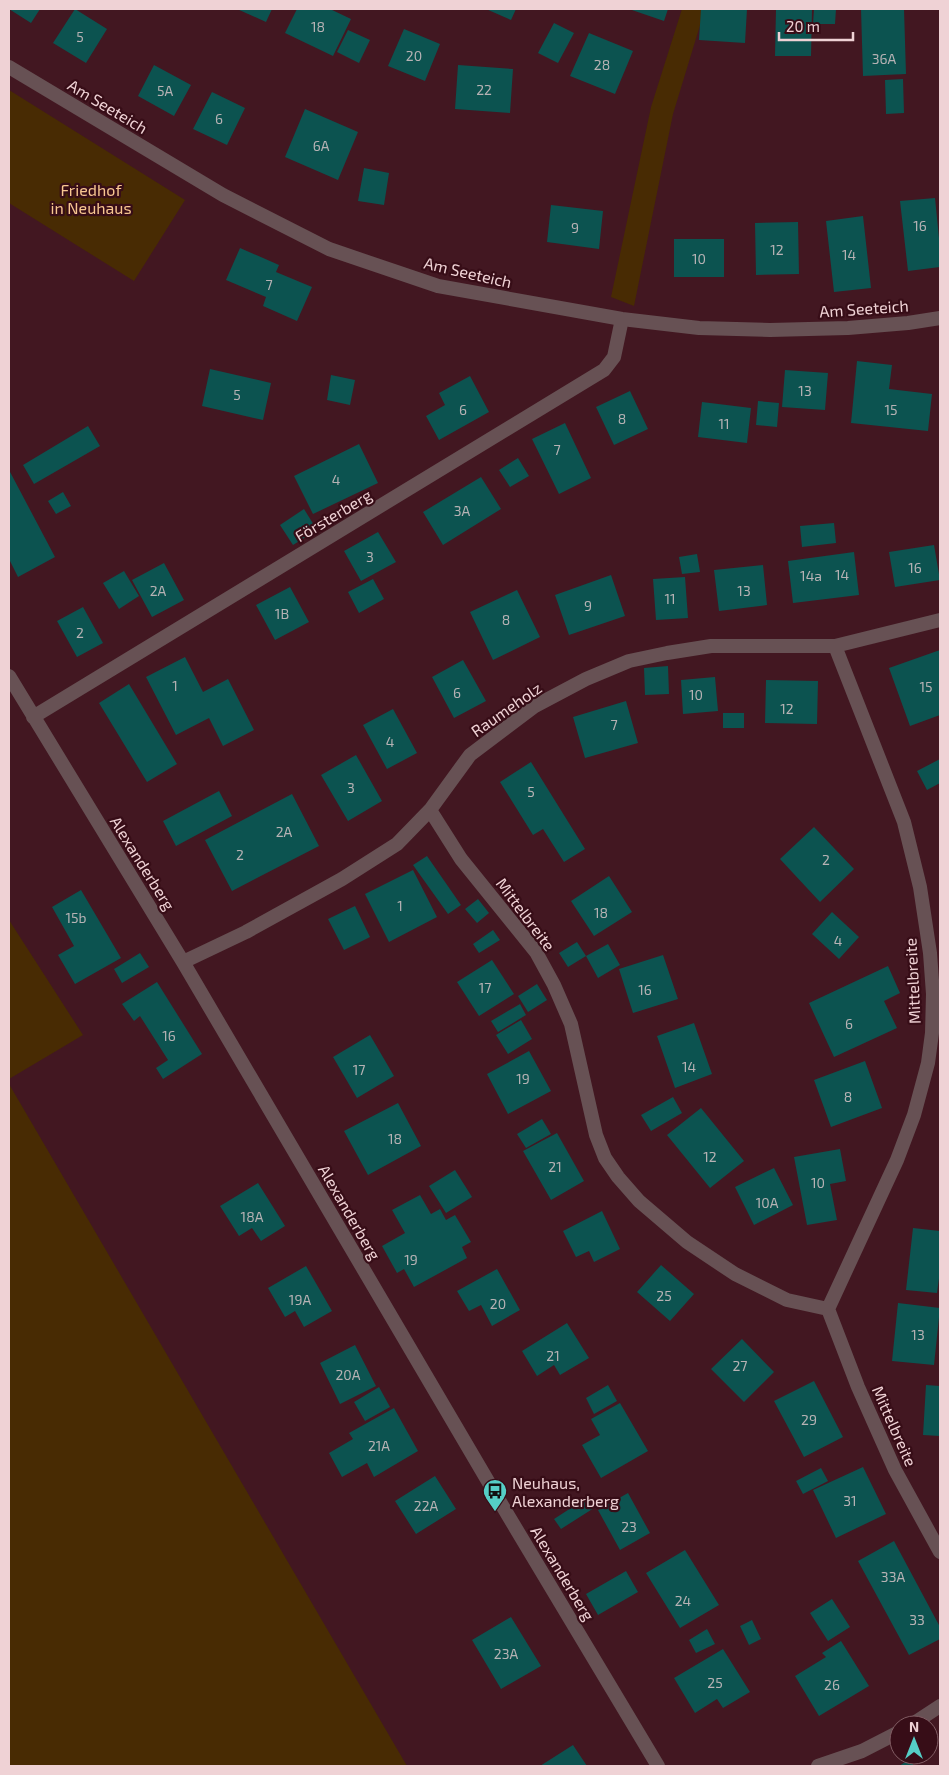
<svg xmlns="http://www.w3.org/2000/svg" width="949" height="1775" font-family="'Exo 2',sans-serif">
	<rect width="100%" height="100%" fill="#421721"/>
	<!-- green -->
	<path fill="#482b03" d="M682 9H705L673 114 634 306 611 297 651 107Z
		M9 90 185 200 134 281 9 203Z
		M9 920 83 1035 9 1079Z
		M9 1084 407 1766H9Z"/>
	<!-- building -->
	<path fill="#0c5350" d="M9 9H40L31 23Z
		M75 9 107 29 86 63 53 43Z
		M237 9H272L266 22Z
		M297 9H330L351 19 333 56 285 33Z
		M486 9H516L511 20Z
		M629 9H668L664 21Z
		M701 9H747L745 43 699 40Z
		M776 9H812L811 56H775Z
		M814 9H836L835 24H813Z
		M861 9H904L906 74 863 76Z
		M554 23 574 33 558 63 538 53Z
		M404 29 440 44 425 81 388 66Z
		M348 30 370 40 359 63 337 52Z
		M589 33 633 51 615 94 570 76Z
		M154 65 191 85 174 116 138 96Z
		M458 65 513 69 510 113 455 109Z
		M903 79 904 113 886 114 885 80Z
		M212 92 245 108 227 145 193 129Z
		M305 109 358 132 338 180 285 157Z
		M364 168 389 173 384 205 358 201Z
		M935 198 940 248V267L908 271 900 201Z
		M551 205 603 211 599 249 547 242Z
		M863 216 871 288 834 292 826 221Z
		M798 222 799 274 756 275 755 223Z
		M674 239H724V277H674Z
		M240 248 279 265 276 272 312 287 297 321 263 306 266 297 226 280Z
		M857 361 892 365 889 389 932 394 928 431 851 423Z
		M210 369 271 383 263 420 202 406Z
		M785 370 828 373 825 410 782 407Z
		M331 375 355 380 350 405 327 400Z
		M470 376 489 412 439 440 426 416 445 405 439 393Z
		M630 391 648 429 614 445 596 407Z
		M758 401 779 403 777 427 756 425Z
		M702 402 751 408 747 443 698 437Z
		M565 423 591 478 559 494 532 439Z
		M88 426 100 446 34 484 23 465Z
		M359 444 378 483 313 514 294 476Z
		M518 458 529 476 510 487 499 470Z
		M9 470 55 557 18 577 9 559Z
		M481 477 501 509 443 545 423 512Z
		M63 492 71 506 56 514 48 501Z
		M304 509 317 530 293 545 280 525Z
		M834 523 836 543 802 547 800 526Z
		M378 532 396 562 361 581 344 551Z
		M934 545 940 580 895 587 889 552Z
		M854 552 859 595 793 603 788 561Z
		M697 554 700 572 682 574 679 557Z
		M164 563 184 600 152 617 132 580Z
		M763 565 767 605 719 611 714 570Z
		M124 571 139 596 119 609 103 583Z
		M611 575 625 616 569 635 555 595Z
		M685 577 688 618 656 620 653 579Z
		M373 579 384 599 359 613 348 592Z
		M290 587 309 622 275 640 256 605Z
		M517 590 540 637 493 660 470 612Z
		M83 607 103 643 77 657 57 621Z
		M940 650V715L910 726 889 668Z
		M185 657 203 692 228 679 254 730 223 746 209 718 176 735 146 677Z
		M463 660 486 701 454 718 432 677Z
		M668 666 669 694 645 695 644 668Z
		M715 677 718 711 683 714 681 680Z
		M766 680 818 681 817 724 765 723Z
		M129 684 177 764 147 782 99 703Z
		M626 701 638 743 585 758 573 717Z
		M393 709 417 753 387 769 363 725Z
		M723 713H744V728H723Z
		M356 755 382 801 348 821 321 775Z
		M940 759V783L927 790 917 771Z
		M531 762 585 849 564 862 543 829 533 835 500 782Z
		M219 791 232 816 176 846 163 821Z
		M292 794 319 846 232 891 205 840Z
		M814 827 854 869 820 902 780 859Z
		M427 856 461 905 448 914 413 865Z
		M413 870 437 917 389 942 365 894Z
		M609 876 632 912 594 936 571 901Z
		M81 890 121 958 75 984 58 955 74 946 52 907Z
		M478 899 489 913 477 923 465 909Z
		M355 906 370 937 344 950 328 919Z
		M832 912 859 937 839 959 812 934Z
		M493 930 500 940 479 953 473 944Z
		M577 942 586 956 568 967 559 953Z
		M608 944 620 965 598 978 586 956Z
		M140 953 149 967 122 983 114 969Z
		M663 955 678 999 633 1013 619 969Z
		M492 960 514 994 479 1016 457 982Z
		M888 966 900 993 884 1001 897 1028 834 1057 809 1003Z
		M157 982 202 1054 163 1079 156 1068 168 1060 140 1016 134 1021 122 1004Z
		M537 984 547 1000 528 1012 518 996Z
		M520 1004 526 1015 498 1032 491 1021Z
		M521 1020 532 1039 508 1054 496 1035Z
		M694 1023 712 1074 675 1088 657 1036Z
		M370 1035 394 1076 357 1098 333 1057Z
		M529 1051 551 1091 508 1114 487 1074Z
		M865 1061 882 1108 831 1127 814 1080Z
		M673 1097 682 1113 651 1131 641 1115Z
		M398 1103 421 1146 368 1175 344 1131Z
		M701 1108 744 1161 710 1188 667 1135Z
		M542 1119 551 1134 526 1148 517 1134Z
		M557 1133 584 1181 551 1200 523 1151Z
		M840 1149 846 1181 830 1184 837 1220 807 1225 794 1157Z
		M774 1168 793 1205 754 1225 735 1187Z
		M455 1170 472 1197 446 1213 429 1186Z
		M258 1183 285 1226 261 1241 252 1228 239 1236 220 1206Z
		M420 1195 431 1214 440 1209 446 1220 455 1215 471 1242 462 1247 467 1258 414 1287 404 1269 397 1273 382 1246 405 1233 392 1210Z
		M602 1211 620 1249 594 1262 589 1251 576 1257 563 1231Z
		M913 1228 940 1231V1271L937 1293 906 1290Z
		M661 1265 694 1294 670 1321 637 1292Z
		M306 1266 332 1311 304 1327 295 1311 285 1317 268 1288Z
		M497 1269 520 1310 492 1326 481 1305 469 1311 457 1291Z
		M898 1303 940 1308 934 1365 892 1361Z
		M567 1323 589 1358 560 1375 554 1365 537 1376 522 1351Z
		M742 1339 774 1372 744 1402 711 1369Z
		M355 1345 376 1386 340 1404 320 1363Z
		M814 1381 843 1437 804 1457 774 1401Z
		M608 1385 617 1401 594 1414 586 1398Z
		M926 1385 940 1386V1436L923 1435Z
		M379 1387 390 1407 365 1421 354 1402Z
		M620 1403 648 1451 601 1478 582 1445 600 1435 591 1419Z
		M394 1408 418 1451 374 1477 367 1463 342 1477 329 1453 353 1439 349 1433Z
		M863 1467 886 1514 836 1538 813 1490Z
		M821 1468 828 1481 803 1494 796 1481Z
		M435 1476 456 1509 416 1534 395 1501Z
		M628 1493 650 1533 620 1550 598 1510Z
		M588 1497 594 1508 561 1529 554 1519Z
		M894 1541 940 1627V1639L909 1655 858 1561Z
		M685 1550 719 1605 680 1628 646 1573Z
		M626 1571 638 1592 598 1615 586 1594Z
		M832 1599 850 1627 828 1641 810 1613Z
		M511 1617 541 1666 501 1689 472 1640Z
		M752 1620 761 1639 749 1645 740 1626Z
		M707 1629 715 1644 696 1653 689 1640Z
		M841 1641 869 1686 819 1716 795 1676 826 1657 822 1653Z
		M723 1649 750 1692 723 1708 717 1699 695 1713 674 1678Z
		M573 1745 587 1766H540Z
		M910 1759 914 1766H899Z"/>
	<g fill="none" stroke-linecap="round" stroke-linejoin="round">
		<!-- minor -->
		<path stroke="#675154" stroke-width="14" d="M9 67 223 195 329 249 438 286 622 319 699 328 770 330 848 328 908 323 940 318
			M835 646 904 822 920 887 930 953 933 994 932 1033 928 1063 914 1115 897 1160 828 1309 858 1387 895 1470 940 1552
			M9 676 183 962 509 1517 658 1766
			M33 717 604 370 614 357 622 319
			M430 810 461 859 536 952 554 985 571 1024 596 1135 605 1158 618 1177 639 1201 687 1242 735 1274 787 1300 828 1309
			M183 962 246 932 342 879 397 844 430 810 470 755 535 706 586 679 629 661 667 653 711 646H835L940 620
			M911 1725 940 1706
			M818 1766 862 1751 899 1732"/>
	</g>
	<!-- icons -->
	<defs>
		<g id="bus-pin" transform="scale(1.25)"><path d="M0 17L-7.5 6A9.5 9.5 0 1 1 7.5 6Z" fill="#55cec6" stroke="#370d17"/><path d="M-5-6H5V4H4V6H2V4H-2V6H-4V4H-5ZM-3.5-4V0h7V-4ZM-3.5 1.2v1.5H-2V1.2ZM2 1.2v1.5H3.5V1.2Z" fill="#111"/></g>
	</defs>
	<g fill-rule="evenodd">
		<use href="#bus-pin" x="495" y="1491"/>
	</g>
	<g text-anchor="middle" dominant-baseline="central" stroke-width="4.5" stroke-linejoin="round" paint-order="stroke">
		<!-- number labels -->
		<g font-size="14" fill="#b6b2b4">
			<text x="318" y="26">18</text>
			<text x="80" y="36">5</text>
			<text x="414" y="55">20</text>
			<text x="884" y="58">36A</text>
			<text x="602" y="64">28</text>
			<text x="484" y="89">22</text>
			<text x="165" y="90">5A</text>
			<text x="219" y="118">6</text>
			<text x="321" y="145">6A</text>
			<text x="920" y="225">16</text>
			<text x="575" y="227">9</text>
			<text x="777" y="249">12</text>
			<text x="849" y="254">14</text>
			<text x="699" y="258">10</text>
			<text x="269" y="284">7</text>
			<text x="805" y="390">13</text>
			<text x="237" y="394">5</text>
			<text x="463" y="409">6</text>
			<text x="891" y="409">15</text>
			<text x="622" y="418">8</text>
			<text x="724" y="423">11</text>
			<text x="557" y="449">7</text>
			<text x="336" y="479">4</text>
			<text x="462" y="510">3A</text>
			<text x="370" y="556">3</text>
			<text x="915" y="567">16</text>
			<text x="842" y="574">14</text>
			<text x="811" y="575">14a</text>
			<text x="158" y="590">2A</text>
			<text x="744" y="590">13</text>
			<text x="670" y="598">11</text>
			<text x="588" y="605">9</text>
			<text x="282" y="613">1B</text>
			<text x="506" y="619">8</text>
			<text x="80" y="632">2</text>
			<text x="175" y="685">1</text>
			<text x="926" y="686">15</text>
			<text x="457" y="692">6</text>
			<text x="696" y="694">10</text>
			<text x="787" y="708">12</text>
			<text x="614" y="724">7</text>
			<text x="390" y="741">4</text>
			<text x="351" y="787">3</text>
			<text x="531" y="791">5</text>
			<text x="284" y="831">2A</text>
			<text x="240" y="854">2</text>
			<text x="826" y="859">2</text>
			<text x="400" y="905">1</text>
			<text x="601" y="912">18</text>
			<text x="76" y="917">15b</text>
			<text x="838" y="940">4</text>
			<text x="485" y="987">17</text>
			<text x="645" y="989">16</text>
			<text x="849" y="1023">6</text>
			<text x="169" y="1035">16</text>
			<text x="689" y="1066">14</text>
			<text x="359" y="1069">17</text>
			<text x="523" y="1078">19</text>
			<text x="848" y="1096">8</text>
			<text x="395" y="1138">18</text>
			<text x="710" y="1156">12</text>
			<text x="555" y="1166">21</text>
			<text x="818" y="1182">10</text>
			<text x="767" y="1202">10A</text>
			<text x="252" y="1216">18A</text>
			<text x="411" y="1259">19</text>
			<text x="664" y="1295">25</text>
			<text x="300" y="1299">19A</text>
			<text x="498" y="1303">20</text>
			<text x="918" y="1334">13</text>
			<text x="553" y="1355">21</text>
			<text x="740" y="1365">27</text>
			<text x="348" y="1374">20A</text>
			<text x="809" y="1419">29</text>
			<text x="379" y="1445">21A</text>
			<text x="850" y="1500">31</text>
			<text x="426" y="1505">22A</text>
			<text x="629" y="1526">23</text>
			<text x="893" y="1576">33A</text>
			<text x="683" y="1600">24</text>
			<text x="917" y="1619">33</text>
			<text x="506" y="1653">23A</text>
			<text x="715" y="1682">25</text>
			<text x="832" y="1684">26</text>
		</g>
		<!-- street labels -->
		<g font-size="16" fill="#efd2d5" stroke="#370d17">
			<text transform="translate(108 106) rotate(31)">Am Seeteich</text>
			<text transform="translate(468 272) rotate(13)">Am Seeteich</text>
			<text transform="translate(864 308) rotate(-4)">Am Seeteich</text>
			<text transform="translate(333 515) rotate(-31)">Försterberg</text>
			<text transform="translate(506 709) rotate(-35)">Raumeholz</text>
			<text transform="translate(143 863) rotate(58)">Alexanderberg</text>
			<text transform="translate(526 914) rotate(53)">Mittelbreite</text>
			<text transform="translate(912 981) rotate(-93)">Mittelbreite</text>
			<text transform="translate(350 1212) rotate(60)">Alexanderberg</text>
			<text transform="translate(895 1426) rotate(66)">Mittelbreite</text>
			<text transform="translate(563 1573) rotate(59)">Alexanderberg</text>
		</g>
		<!-- park labels -->
		<g font-size="16" fill="#f8c791" stroke="#370d17">
			<text x="91" y="189">Friedhof<tspan x="91" dy="18">in Neuhaus</tspan></text>
		</g>
		<!-- poi labels -->
		<g font-size="16" fill="#efd2d5" stroke="#370d17" text-anchor="start">
			<text x="512" y="1482">Neuhaus,<tspan x="512" dy="18">Alexanderberg</tspan></text>
		</g>
	</g>
	<!-- border -->
	<rect width="949" height="1775" fill="none" stroke="#efd2d5" stroke-width="20"/>
	<!-- north arrow -->
	<g transform="translate(914 1740)"><circle r="24" fill="#370d17" stroke="#815c63"/>
	<path d="M0-4L9 19L0 12L-9 19Z" fill="#55cec6"/>
	<text y="-8" font-size="14" font-weight="bold" text-anchor="middle" fill="#efd2d5">N</text>
	</g>
	<!-- scale -->
	<path d="M779 32v8h74v-8" fill="none" stroke="#efd2d5" stroke-width="2.5"/>
	<text x="786" y="32" font-size="15" fill="#efd2d5" stroke="#370d17" stroke-width="4" paint-order="stroke">20 m</text>
</svg>
